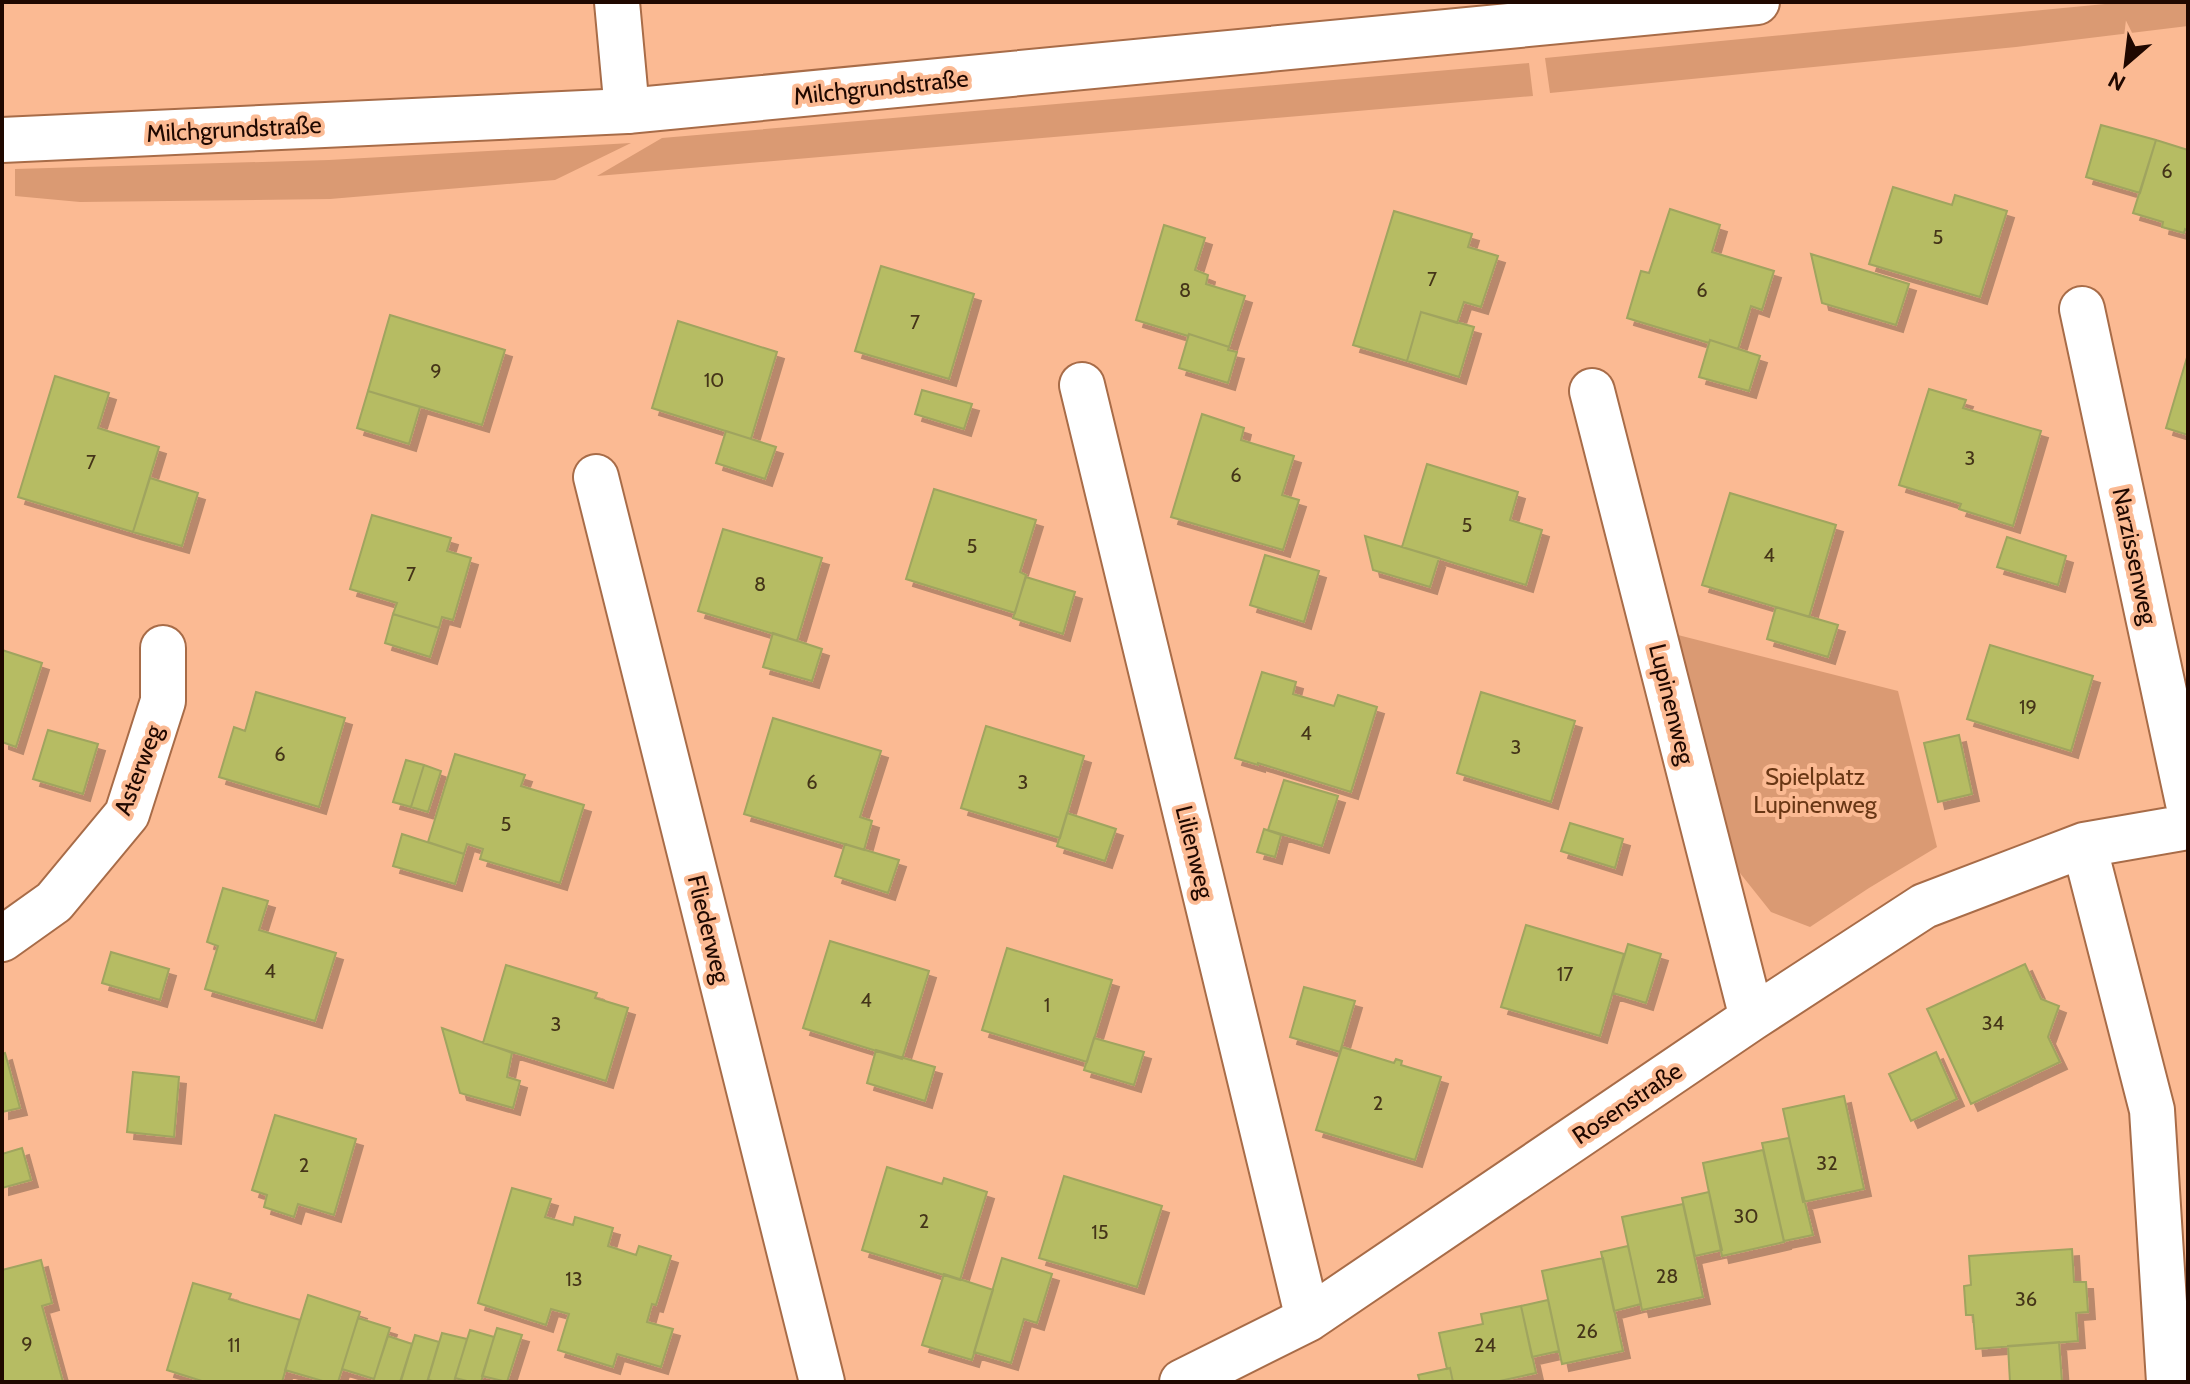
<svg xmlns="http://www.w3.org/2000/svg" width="2190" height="1384" font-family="Cabin,sans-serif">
	<defs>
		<filter id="shadow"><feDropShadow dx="7" dy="7" stdDeviation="0" flood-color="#0004"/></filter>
	</defs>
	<rect width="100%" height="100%" fill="#fbba93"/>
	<!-- green -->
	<path fill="#da9a73" d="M2126 2H2188V26L2016 47 1550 93 1545 58Z
		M1529 63 1533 96 597 176 662 138Z
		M631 143 555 180 330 199 80 202 15 196V169L329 160Z
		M1674 634 1898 691 1937 847 1869 888 1810 927 1771 912 1720 848Z"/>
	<!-- building -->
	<path fill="#b6bc64" stroke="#a0a45f" stroke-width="2" filter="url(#shadow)" d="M2101 125 2156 140 2140 193 2086 177Z
		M2156 140 2188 150V231L2185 229 2184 233 2162 227 2163 222 2133 213Z
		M1893 187 1952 205 1955 195 2007 211 1980 297 1869 264Z
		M1670 209 1720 225 1712 252 1774 271 1762 310 1751 306 1738 349 1710 340 1709 343 1627 318 1641 271 1649 273Z
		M1394 211 1472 234 1468 247 1498 256 1481 307 1464 302 1457 323 1421 312 1407 361 1353 345Z
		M1164 225 1205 238 1195 270 1208 275 1206 284 1245 296 1229 347 1189 334 1188 336 1136 320Z
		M1811 254 1909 284 1896 325 1822 303Z
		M881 266 974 294 949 379 855 351Z
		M1421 312 1474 327 1459 377 1407 361Z
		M390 315 505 350 482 425 368 391Z
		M678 321 777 352 751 439 652 408Z
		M1189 334 1229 347 1228 350 1237 352 1228 383 1179 368Z
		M1710 340 1760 356 1749 391 1699 377Z
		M2188 354V435L2166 428Z
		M55 376 109 393 98 428 159 447 133 532 18 497Z
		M1929 389 1966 400 1963 408 2041 431 2013 526 1959 509 1961 504 1899 485Z
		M922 390 972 404 964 429 915 414Z
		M368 391 420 407 409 444 357 428Z
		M1202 414 1244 428 1241 440 1294 456 1282 495 1299 500 1283 550 1171 517Z
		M726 431 776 447 765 479 716 463Z
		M1427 464 1518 492 1510 520 1542 530 1526 585 1402 547Z
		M150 478 198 493 182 546 133 532Z
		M934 489 1036 520 1020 572 1026 575 1015 613 906 579Z
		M1730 493 1836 525 1809 617 1702 585Z
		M372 515 451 538 447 551 471 558 453 620 442 617 439 628 393 614 397 603 350 589Z
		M723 529 822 558 797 641 698 611Z
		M1365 536 1439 558 1430 587 1373 570Z
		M2007 537 2066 556 2058 585 1997 567Z
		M1265 555 1319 571 1304 622 1250 605Z
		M1026 577 1075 592 1063 634 1013 618Z
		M1776 607 1838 625 1828 657 1767 639Z
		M393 614 439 628 430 657 385 643Z
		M773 633 822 649 812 681 763 667Z
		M1990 645 2093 676 2071 751 1967 719Z
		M2 650 42 663 16 747 2 742Z
		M1262 672 1296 682 1293 694 1334 706 1338 695 1377 707 1351 792 1258 763V765L1235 758Z
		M256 692 345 718 319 807 219 777 234 727 245 731Z
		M1481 692 1575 721 1551 802 1457 773Z
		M773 718 881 751 860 817 872 821 864 850 744 814Z
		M986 726 1084 756 1060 838 961 808Z
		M48 730 98 744 83 794 33 779Z
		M1959 735 1972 794 1938 802 1924 743Z
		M455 754 525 775 521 786 584 805 560 883 480 859 483 849 467 844 464 854 428 842Z
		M406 760 424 765 411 807 393 802Z
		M424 765 441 771 428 812 411 807Z
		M1284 780 1338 796 1322 846 1268 830Z
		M1067 813 1116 829 1105 861 1057 846Z
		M1570 823 1623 839 1615 868 1561 851Z
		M1264 829 1281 835 1275 857 1257 852Z
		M402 834 464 854 455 884 393 866Z
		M845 844 899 860 888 893 835 876Z
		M223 888 268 901 259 930 336 953 315 1021 205 989 218 946 207 942Z
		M1526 925 1624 954 1600 1036 1501 1007Z
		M830 941 929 971 902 1059 803 1028Z
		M1628 944 1661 954 1646 1003 1613 993Z
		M1007 948 1112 980 1087 1062 982 1030Z
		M111 952 169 969 160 1000 102 983Z
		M2025 964 2041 999 2059 1006 2048 1037 2060 1062 1971 1104 1927 1009Z
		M506 965 597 993 595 998 628 1008 606 1081 483 1043Z
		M1304 987 1355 1001 1340 1052 1290 1037Z
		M442 1028 512 1053 507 1077 520 1081 513 1108 460 1093Z
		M1094 1038 1144 1052 1134 1085 1084 1070Z
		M1342 1047 1394 1063 1396 1059 1402 1061 1401 1065 1441 1077 1415 1160 1316 1130Z
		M876 1050 935 1067 925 1101 867 1083Z
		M1936 1052 1957 1099 1911 1121 1889 1074Z
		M5 1053 20 1108 2 1112V1054Z
		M133 1072 179 1077 174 1137 127 1132Z
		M1844 1096 1864 1189 1803 1202 1783 1109Z
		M275 1115 356 1139 334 1215 298 1204 294 1217 264 1207 267 1195 252 1190Z
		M1789 1138 1813 1235 1784 1241 1762 1143Z
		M22 1148 31 1180 2 1188V1154Z
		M1763 1150 1784 1242 1722 1256 1703 1163Z
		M887 1167 942 1184 944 1178 987 1192 960 1280 862 1250Z
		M1064 1176 1162 1206 1137 1287 1039 1258Z
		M512 1188 551 1199 545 1217 573 1225 575 1217 613 1228 608 1246 636 1255 639 1246 671 1256 656 1305 652 1304 647 1322 673 1329 661 1367 617 1354 613 1367 558 1350 569 1314 551 1309 546 1325 478 1303Z
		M1709 1192 1722 1250 1695 1256 1682 1198Z
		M1683 1204 1703 1297 1642 1310 1622 1217Z
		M1628 1246 1641 1304 1614 1311 1601 1252Z
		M2072 1249 2074 1282H2086L2088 1312 2076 1313 2078 1341 1976 1349 1973 1315H1966L1964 1286 1971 1285 1969 1256Z
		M1002 1258 1052 1274 1037 1323 1024 1319 1011 1363 974 1352Z
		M1603 1258 1623 1351 1562 1364 1542 1271Z
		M41 1260 52 1303 42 1306 63 1382H2V1270Z
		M944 1274 993 1290 972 1360 922 1345Z
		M193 1283 231 1294 229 1299 300 1320 282 1382H205L167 1370Z
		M308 1295 360 1312 338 1382H326L285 1370Z
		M1548 1300 1559 1351 1532 1357 1521 1306Z
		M1521 1306 1536 1373 1495 1382H1453L1450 1368 1447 1369 1439 1333 1483 1324 1481 1314Z
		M358 1318 390 1328 374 1379 342 1369Z
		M497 1328 522 1335 507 1382 482 1376Z
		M470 1330 494 1337 481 1382H471L455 1378Z
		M442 1333 467 1339 454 1382H437L428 1380Z
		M415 1335 439 1342 427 1382 401 1381Z
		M388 1336 412 1344 400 1382H373Z
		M2059 1342 2062 1382H2010L2008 1346Z
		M1450 1368 1453 1382H1420L1418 1375Z"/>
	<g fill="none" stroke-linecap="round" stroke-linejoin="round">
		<!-- minor casing -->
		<g stroke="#a86c48" stroke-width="48">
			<path id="minor" d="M617 2 627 111
				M2082 309 2188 803
				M1082 385 1308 1319
				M1592 391 1752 1018
				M596 477 822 1382
				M2084 845 2152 1110 2169 1382
				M2 939 54 902 127 814 163 701V648
				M1182 1382 1308 1319 1752 1018 1924 906 2084 845 2188 827"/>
		</g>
		<!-- tertiary casing -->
		<g stroke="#a86c48" stroke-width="48">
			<path id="tertiary" d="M2 140 627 111 1757 2"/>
		</g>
		<!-- minor -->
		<use href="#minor" stroke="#fff" stroke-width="44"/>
		<!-- tertiary -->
		<use href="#tertiary" stroke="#fff" stroke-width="44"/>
	</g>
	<g text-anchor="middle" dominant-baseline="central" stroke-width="8" stroke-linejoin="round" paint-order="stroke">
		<!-- number labels -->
		<g font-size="20" fill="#453519">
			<text x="2167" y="171">6</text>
			<text x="1938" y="237">5</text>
			<text x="1432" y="279">7</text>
			<text x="1185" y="290">8</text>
			<text x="1702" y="290">6</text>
			<text x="915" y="322">7</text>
			<text x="436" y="371">9</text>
			<text x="714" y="380">10</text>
			<text x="1970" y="458">3</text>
			<text x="91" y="462">7</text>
			<text x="1236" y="475">6</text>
			<text x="1467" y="525">5</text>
			<text x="972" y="546">5</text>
			<text x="1769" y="555">4</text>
			<text x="411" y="574">7</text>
			<text x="760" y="584">8</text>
			<text x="2028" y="707">19</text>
			<text x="1306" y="733">4</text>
			<text x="1516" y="747">3</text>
			<text x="280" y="754">6</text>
			<text x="812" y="782">6</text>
			<text x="1023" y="782">3</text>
			<text x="506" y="824">5</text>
			<text x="270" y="971">4</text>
			<text x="1565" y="974">17</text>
			<text x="866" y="1000">4</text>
			<text x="1047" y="1005">1</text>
			<text x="1993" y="1023">34</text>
			<text x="556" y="1024">3</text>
			<text x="1378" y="1103">2</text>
			<text x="1827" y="1163">32</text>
			<text x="304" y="1165">2</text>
			<text x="1746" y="1216">30</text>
			<text x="924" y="1221">2</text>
			<text x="1100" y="1232">15</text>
			<text x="1667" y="1276">28</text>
			<text x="574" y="1279">13</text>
			<text x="2026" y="1299">36</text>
			<text x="1587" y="1331">26</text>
			<text x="27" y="1344">9</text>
			<text x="234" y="1345">11</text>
			<text x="1485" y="1345">24</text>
		</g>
		<!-- street labels -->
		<g font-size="24" fill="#1f0800" stroke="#fbba93">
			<text transform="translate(881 87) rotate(-6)">Milchgrundstraße</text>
			<text transform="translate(234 129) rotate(-3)">Milchgrundstraße</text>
			<text transform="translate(2135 556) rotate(78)">Narzissenweg</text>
			<text transform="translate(1672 704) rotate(76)">Lupinenweg</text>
			<text transform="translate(138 770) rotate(-69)">Asterweg</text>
			<text transform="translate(1195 852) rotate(76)">Lilienweg</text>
			<text transform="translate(709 929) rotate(76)">Fliederweg</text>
			<text transform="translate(1627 1103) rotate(-34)">Rosenstraße</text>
		</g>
		<!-- park labels -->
		<g font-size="24" fill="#693715" stroke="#fbba93">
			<text x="1815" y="776">Spielplatz<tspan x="1815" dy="28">Lupinenweg</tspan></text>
		</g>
	</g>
	<!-- border -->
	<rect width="2190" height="1384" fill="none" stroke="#1f0800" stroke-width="8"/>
	<!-- north arrow -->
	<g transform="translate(2126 64) rotate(208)" stroke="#fbba93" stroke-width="6" paint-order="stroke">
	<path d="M0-6L14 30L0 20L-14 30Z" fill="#1f0800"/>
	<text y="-12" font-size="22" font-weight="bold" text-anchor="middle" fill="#1f0800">N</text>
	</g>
</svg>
